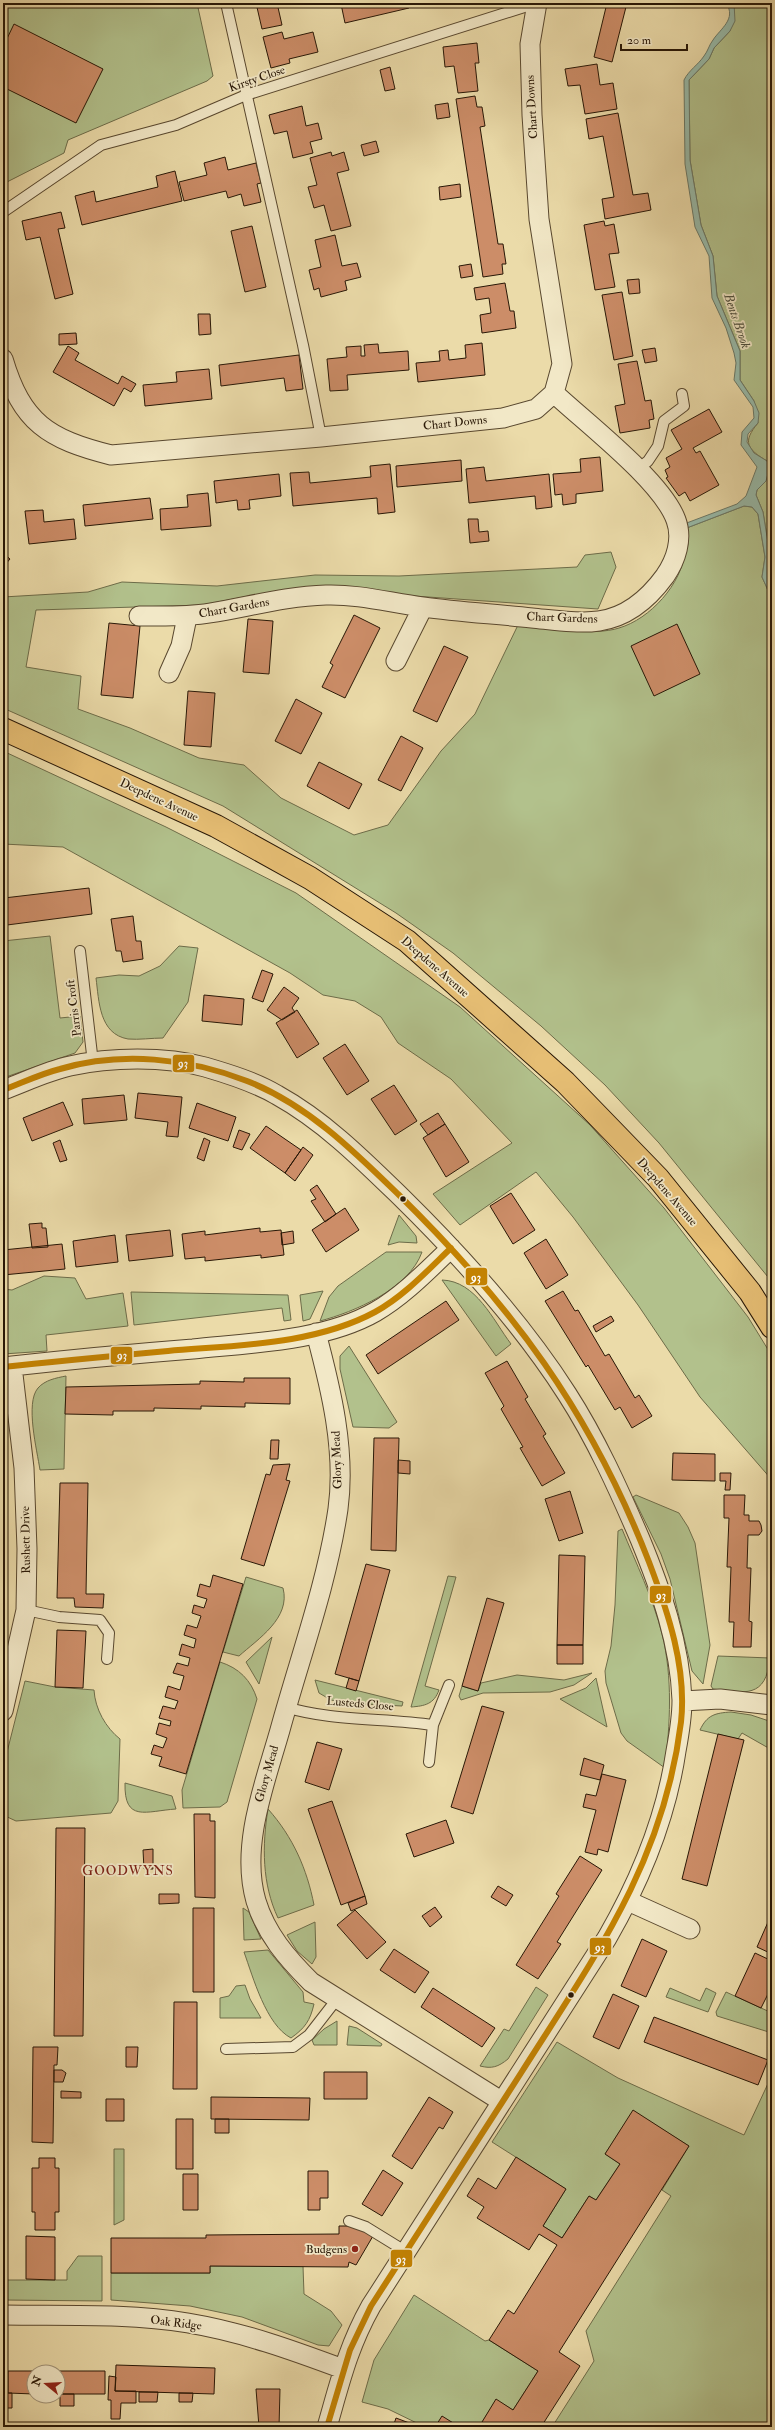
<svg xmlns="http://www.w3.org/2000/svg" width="775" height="2430" font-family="'IM FELL Double Pica',serif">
	<rect width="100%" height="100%" fill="#ebdba9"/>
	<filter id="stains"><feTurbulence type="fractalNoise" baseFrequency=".005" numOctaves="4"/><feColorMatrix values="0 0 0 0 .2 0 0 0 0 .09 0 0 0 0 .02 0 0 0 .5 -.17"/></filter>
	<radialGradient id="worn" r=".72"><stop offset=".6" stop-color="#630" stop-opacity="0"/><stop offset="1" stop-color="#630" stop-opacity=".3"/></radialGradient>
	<!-- green -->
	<path fill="#b2c18c" stroke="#6d6c49" d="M3 3H197L213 76 207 81 68 140 64 153 3 184Z
		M734 3H772V586L769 578 771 559 769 549 763 512 756 495 757 490 766 480 767 461C747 449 742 442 758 423L754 401 740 380V351L717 296 713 256 701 225 690 160 689 80 709 59 714 48 730 31Z
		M744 506 752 507 758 514 765 557 762 577 772 599V1282L659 1143 605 1085 541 1026 453 953 396 913 223 806 3 708V597L88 592 122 582 217 586 315 575 399 576 577 567 585 555 611 552 616 567 598 609 315 589 254 595 202 605 36 610 26 667 81 676 78 709 130 728 199 758 244 765 281 798 354 835 388 825 441 751 475 714 518 625C543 629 595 636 619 628 650 619 682 584 685 551 685 544 684 536 684 529Z
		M3 751 166 827 296 893 460 1007 590 1125 664 1208 748 1317 772 1356V1480L700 1397 638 1305 573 1217 536 1172 460 1225 433 1194 512 1143 451 1079 398 1043 381 1017 355 1001 323 995 290 973 63 847 3 844Z
		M50 936 60 1018 80 1016 83 1042 75 1053 3 1078V941Z
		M179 946 198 948 188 1002 163 1038C152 1038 139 1040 128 1039 99 1034 99 1001 96 978L119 975 139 976 160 966Z
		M399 1215 416 1236 417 1243 399 1242 388 1245Z
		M386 1252H422C409 1289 354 1312 320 1321L329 1297 338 1286Z
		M44 1276 75 1278 86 1299 123 1293 128 1326 46 1335 47 1351 3 1354V1289L12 1290Z
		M442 1280C476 1281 493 1320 511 1344L496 1356Z
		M323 1291 310 1319 303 1321 300 1295Z
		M131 1292 288 1295 291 1320 284 1321 282 1308 134 1325Z
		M349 1346 397 1422 389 1428 353 1427 340 1369V1356Z
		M66 1376 64 1469 40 1470C37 1450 25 1403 38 1388 45 1380 56 1378 66 1376Z
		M636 1495 679 1513 688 1527 695 1543 710 1645 703 1684 692 1671 670 1579 661 1554 633 1497Z
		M622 1529C636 1563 653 1598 662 1634 673 1678 670 1724 665 1768L627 1741 621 1733 606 1683 605 1671 611 1646 615 1605 618 1531Z
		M448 1576 456 1577 425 1686 439 1690C434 1704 425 1706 411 1707Z
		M246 1577 283 1588C291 1618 258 1639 239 1656L223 1652Z
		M272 1637 259 1684 246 1662Z
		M718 1656 770 1658C766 1699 745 1693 713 1689L711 1686Z
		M220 1662C239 1668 251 1680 257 1699L227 1802 220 1807 183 1808 182 1790Z
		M592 1673 574 1685 550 1692 483 1693 461 1700 459 1696 462 1686 478 1691 481 1683 517 1675 564 1680Z
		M596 1678 607 1727 560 1699 586 1688Z
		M315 1680 403 1702 402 1706 346 1703 331 1700 319 1693Z
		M25 1681 55 1687 94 1690C95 1709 106 1728 120 1739L118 1801 111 1813 16 1821 3 1815V1768Z
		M731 1712 751 1715 772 1722V1750L742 1733 738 1739 700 1730C707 1715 715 1713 731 1712Z
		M125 1783 172 1796 176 1809C146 1811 124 1823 125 1783Z
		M268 1809C293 1837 307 1869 314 1905L278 1918C262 1884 262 1846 268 1809Z
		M243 1908 249 1912 261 1939 244 1940Z
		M315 1922 316 1957 312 1964 297 1951 287 1935Z
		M268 1950 303 1992 304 2002 314 2004C310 2021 305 2028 291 2038 266 2025 253 1977 244 1952Z
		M245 1985 250 1999 261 2018H220V1998L229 1996 236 1986Z
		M536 1987 548 1995 508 2059C498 2067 492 2069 480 2066L504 2029 509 2031Z
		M670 1988 700 2001 706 1988 716 1993 708 2012 666 1997Z
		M726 1992 772 2013V2033L717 2016 716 2012Z
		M337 2021V2045H314L312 2040 324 2029Z
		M349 2026 357 2028 382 2044 381 2046 347 2045Z
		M557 2042 618 2078 744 2135 772 2075V2427H552L594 2361 586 2331 671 2196 662 2190 689 2146 633 2111 605 2154 620 2164 596 2200 589 2196 562 2238 543 2226 566 2189 492 2142Z
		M114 2149H124V2220L114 2225Z
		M78 2256H102V2301L4 2300 3 2280H67V2271Z
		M210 2266H303L304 2294 331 2311 342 2325 329 2346 318 2345 242 2317 190 2306 111 2300V2273H210Z
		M414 2295 485 2341 489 2340 538 2371 513 2410 496 2400 479 2427H425L388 2409 362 2402 374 2360Z"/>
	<!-- water -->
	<path fill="#98bbaa" stroke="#6b7968" d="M726 3H734L735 21 730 31 714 48 709 59 689 80 690 160 701 225 713 256 717 296 740 351V380L754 401 759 413 758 423 748 434 747 442 754 453 767 461 770 466 766 481 757 490 756 495 763 512 769 549 771 559 769 578 772 586V599L762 577 765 557 758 514 752 507 744 506 684 529V524L737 504 746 496 757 467 741 445 742 432 754 418 753 407 734 380 736 363 734 353 726 328 712 298 709 256 695 227 685 164 684 80C689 70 698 65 704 56 708 51 709 45 713 40 720 29 737 19 726 3Z"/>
	<!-- building -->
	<path fill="#cc8d68" stroke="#281706" d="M256 3H277L282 25 262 29Z
		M346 3H408L409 8 345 23 341 4Z
		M607 3H627L612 62 594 57Z
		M14 24 103 69 76 123 3 87V47Z
		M282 32 284 39 313 32 318 52 289 59 290 63 271 68 263 37Z
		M477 43 479 63H475L478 91 458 93 454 66 445 67 443 47Z
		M597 64 600 85 613 83 617 109 585 114 580 85 568 86 565 69Z
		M390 67 395 89 385 91 380 70Z
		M475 96 477 107H482L485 126 480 127 498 244H503L506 264H502L503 274 483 277 456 99Z
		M448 103 450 117 437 119 435 105Z
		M302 106 306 126 318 123 322 139 310 142 313 153 293 158 287 131 274 134 269 115Z
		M618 113 633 195 648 193 651 210 605 219 602 199 614 197 603 136 589 139 586 119Z
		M376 141 379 152 364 156 361 145Z
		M331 152 332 156 344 152 349 170 337 173 351 226 331 231 324 205 314 208 308 187 317 185 310 158Z
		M225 157 228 170 256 163 261 183 257 184 261 202 244 206 241 194 228 198 226 191 184 201 179 182 207 175 204 163Z
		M175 171 182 201 82 225 75 196 94 191 96 202 158 187 156 176Z
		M460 184 461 197 440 200 439 187Z
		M61 212 65 228 58 229 73 294 55 299 40 237 26 240 22 221Z
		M604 221 605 226 614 224 619 253 609 254 615 287 595 290 584 225Z
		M252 226 266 287 245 292 231 231Z
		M335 235 342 266 357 263 361 277 345 281 347 290 321 297 319 288 314 290 309 270 321 267 315 240Z
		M471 264 473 276 461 278 459 266Z
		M639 279 640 293 629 294 627 280Z
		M505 283 510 311H514L516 328 482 333 480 315 491 313 489 298 476 300 474 288Z
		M622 292 633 356 614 360 602 295Z
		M198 314H210L211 334 199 335Z
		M76 333 77 344 59 345V334Z
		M482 343 485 375 418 382 416 363 440 361 439 351 448 350 449 360 466 358 465 345Z
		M378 344 379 353 408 351 409 370 347 375 348 390 330 391 327 359 347 357 346 347 361 346V356H365L364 345Z
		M68 346 79 353 75 360 118 384 122 376 136 384 131 392 124 388 114 406 53 372Z
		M655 348 657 361 645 363 642 350Z
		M299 355 303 389 286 391 284 378 221 386 219 365Z
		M637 361 645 401 651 400 654 419 649 420 650 428 620 433 615 406 625 404 618 364Z
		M209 369 212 399 145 406 143 385 177 382 176 372Z
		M709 409 722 432 693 448 696 453 700 451 719 485 690 501 685 492 679 496 666 478 668 477 665 470 670 467 666 458 682 449 671 430Z
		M600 457 603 491 576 494V503L563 505 562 494 555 495 553 474 581 472 580 459Z
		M461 460 462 481 397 487 396 466Z
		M390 464 395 512 378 514 377 498 293 506 290 473 309 472 310 483 371 477 370 466Z
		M484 467 486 481 549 474 552 507 536 509 535 496 469 503 466 469Z
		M279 474 281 496 249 500 250 509 238 510 237 500 216 503 214 481Z
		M208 493 211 526 161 530 160 509 188 507 187 495Z
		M150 498 153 519 85 526 83 505Z
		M43 510 44 522 74 519 76 539 29 544 25 511Z
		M468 519H478L479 532 488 531 489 541 470 543Z
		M3 553 10 559 3 567Z
		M354 615 380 628 345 698 322 687 333 665 330 663Z
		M248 619 273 621 269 674 243 672Z
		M109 623 140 626 133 698 101 695Z
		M677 624 700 674 654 696 631 646Z
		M444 646 468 657 437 722 413 711Z
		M188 691 215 693 211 747 184 745Z
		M296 699 322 713 301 754 275 741Z
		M401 736 423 748 401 791 378 780Z
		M319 762 362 784 349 809 307 786Z
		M89 888 92 914 7 925 4 898Z
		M133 916 136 941H141L143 959 123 962 121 951H116L111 919Z
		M262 970 273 974 263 1002 252 998Z
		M284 987 299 998 292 1008 295 1012 282 1020 267 1010Z
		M204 995 244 999 242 1025 202 1021Z
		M297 1010 319 1044 297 1058 276 1023Z
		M345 1044 369 1081 347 1095 323 1058Z
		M394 1085 417 1121 395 1135 371 1099Z
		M138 1093 182 1097 178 1137 166 1136 168 1122 135 1118Z
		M124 1095 127 1120 84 1124 82 1099Z
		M63 1102 73 1125 32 1141 23 1118Z
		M197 1103 236 1117 228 1141 189 1128Z
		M438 1113 445 1124 428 1135 420 1124Z
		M445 1124 469 1162 446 1177 423 1138Z
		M266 1126 301 1150 285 1173 250 1148Z
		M239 1130 250 1134 242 1150 233 1147Z
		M204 1138 210 1141 204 1161 197 1158Z
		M60 1140 67 1160 60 1162 53 1143Z
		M303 1147 313 1155 295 1181 285 1173Z
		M317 1185 336 1214 325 1222 311 1201 316 1199 310 1190Z
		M511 1193 535 1230 513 1244 490 1206Z
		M345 1208 359 1230 326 1252 312 1230Z
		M42 1223V1228H46L48 1247 32 1248 29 1224Z
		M260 1228V1232L281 1230 284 1255 261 1258V1255L205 1261V1257L185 1259 182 1234 205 1231V1235Z
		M170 1230 173 1256 129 1261 126 1235Z
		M293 1231 294 1243 282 1245 281 1233Z
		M115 1235 118 1262 76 1267 73 1241Z
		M546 1239 568 1275 546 1289 524 1253Z
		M62 1244 65 1269 3 1275V1250Z
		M563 1291 575 1311 578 1310 605 1356 609 1354 635 1398 639 1395 652 1416 632 1428 620 1407 615 1410 588 1365 586 1367 545 1301Z
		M446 1301 459 1320 378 1374 366 1355Z
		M611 1316 614 1321 596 1332 593 1326Z
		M507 1361 528 1397 525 1399 546 1434 543 1436 565 1473 542 1486 520 1448 523 1447 501 1409 504 1406 485 1373Z
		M244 1378H290V1404L245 1403V1407L201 1406V1409L154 1408V1411H113V1415L65 1414 66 1387 200 1384V1381L244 1382Z
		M374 1438H399L396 1551 371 1550Z
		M271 1440H279L278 1459H270Z
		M673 1453 715 1454V1481L672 1480Z
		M398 1460 410 1461V1474L398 1473Z
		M290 1464 286 1480 290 1481 264 1566 241 1559 266 1474 270 1475 273 1465Z
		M720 1473H731L730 1490H725L726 1481H720Z
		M60 1483H88L86 1594H104L103 1608 75 1607 74 1598H57Z
		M570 1491 583 1533 559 1541 545 1499Z
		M724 1495H745L744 1515H749V1521H759L761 1525 762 1531 759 1535H748L747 1568H751L749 1621 752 1622 751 1647H733L734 1622H729L731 1567H727L729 1518H724Z
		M559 1555 585 1556 583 1645H557Z
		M366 1564 390 1570 359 1681 335 1674Z
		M213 1575 243 1584 186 1774 159 1766 162 1757 151 1754 154 1745 163 1748 167 1738 156 1734 159 1723 170 1726 171 1721 159 1718 163 1706 175 1709 178 1701 165 1697 168 1686 180 1690 184 1676 173 1673 177 1663 188 1666 190 1658 179 1655 182 1644 194 1648 196 1639 184 1635 187 1625 197 1628 201 1616 192 1613 194 1605 204 1608 207 1599 197 1596 200 1584 210 1587Z
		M487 1598 504 1603 478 1691 462 1686Z
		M57 1630 86 1631 83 1688 55 1687Z
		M557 1645H583V1664H557Z
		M349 1678 359 1681 356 1691 346 1688Z
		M482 1706 504 1712 473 1814 451 1807Z
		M718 1734 744 1740 707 1886 682 1879Z
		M317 1742 342 1749 329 1790 305 1782Z
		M584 1758 604 1765 600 1780 580 1775Z
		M602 1774 626 1780 608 1852 598 1849 597 1855 585 1852 596 1810 583 1807 586 1794 596 1796Z
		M332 1801 365 1896 341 1905 308 1809Z
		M194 1814H210V1821H215V1898L195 1897Z
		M446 1820 454 1843 414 1857 406 1834Z
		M56 1828H85L83 2036H54Z
		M153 1849V1869H144L143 1850Z
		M580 1856 602 1870 557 1942 561 1944 538 1979 516 1965 559 1896 556 1894Z
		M498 1886 513 1895 506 1906 491 1897Z
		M159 1894H179V1903L159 1904Z
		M365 1896 367 1904 351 1911 348 1903Z
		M435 1907 442 1917 430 1927 422 1916Z
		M193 1908H214V1992H193Z
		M355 1910 386 1942 367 1959 337 1925Z
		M772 1913V1954L757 1947Z
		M642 1939 667 1951 646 1997 621 1986Z
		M394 1949 429 1972 415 1993 380 1970Z
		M755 1953 772 1961V1986L761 2008 735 1996Z
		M433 1988 495 2028 482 2047 421 2007Z
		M613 1994 639 2006 619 2049 593 2037Z
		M174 2002H197V2089H173Z
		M654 2017 768 2060 758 2085 644 2042Z
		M33 2047H58L57 2065H54L53 2143 32 2142Z
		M126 2047H138L137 2067H126Z
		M54 2070H62L66 2073 63 2082H54Z
		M324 2072H367V2099H324Z
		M61 2091 81 2092V2098H61Z
		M211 2097 310 2098 309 2120 211 2119Z
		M429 2097 453 2112 443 2129 439 2127 412 2169 392 2156Z
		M106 2099H124V2121H106Z
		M633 2110 689 2146 559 2352 580 2366 541 2427H479L496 2399 513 2410 538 2371 489 2340 508 2310 514 2314 557 2245 539 2234 529 2250 477 2218 484 2207 467 2196 478 2178 496 2189 516 2157 566 2189 543 2226 562 2238 589 2196 596 2200 620 2164 605 2154Z
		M176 2119H193V2169H176Z
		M215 2119H229V2133H215Z
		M39 2158H55V2168H59V2212H55V2230H35V2212H32V2168H39Z
		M383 2170 403 2183 382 2216 362 2204Z
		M308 2171H328V2198H320V2210H308Z
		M183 2174H198V2210H183Z
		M339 2226H356L373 2236 356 2265 349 2262 348 2267 210 2266V2273H111V2238H206V2235L339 2234Z
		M26 2236 55 2237V2280L26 2279Z
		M116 2365 215 2368 214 2394 115 2391Z
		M8 2371H105V2394H58V2372H34V2394L8 2393Z
		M109 2376 116 2377 115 2391H136V2403H121L120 2419H111V2400H108Z
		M256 2389H280L279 2427H259Z
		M139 2392H158L157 2402H139Z
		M3 2393H12V2408H3Z
		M179 2393H193L192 2402H179Z
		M60 2394H74V2406H60Z
		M442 2416 458 2426 457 2427H435Z
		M396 2418 420 2427H393Z"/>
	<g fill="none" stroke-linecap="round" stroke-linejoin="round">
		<!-- service casing -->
		<g stroke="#59482f" stroke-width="12">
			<path id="service" d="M226 3 303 345 321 437
				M3 212 101 145 176 125 246 95 537 3
				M638 469 648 461 658 446 664 421 684 406 682 394
				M80 951 93 1063
				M26 1610 59 1617 100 1620 109 1633 107 1659
				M286 1707C329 1721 387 1718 433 1725
				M429 1762 433 1725 449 1685
				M226 2049 293 2047 309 2035 337 1999
				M349 2221 366 2227 405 2251"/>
		</g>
		<!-- minor casing -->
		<g stroke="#59482f" stroke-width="21">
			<path id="minor" d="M3 359C22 423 48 439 111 455L321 437 503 418 536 409 554 393 562 364 539 219 532 115 530 44 537 3
				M139 616C163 616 186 617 210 613 248 607 286 596 326 595 359 594 391 603 423 607 459 612 496 614 532 618 553 620 578 624 599 621 627 617 649 598 665 576 676 560 683 539 676 520 662 481 586 423 554 393
				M396 661 423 607
				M169 673 181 646 187 617
				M3 1090C25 1082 47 1071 70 1066 110 1057 165 1056 205 1067 229 1074 255 1082 277 1095 324 1121 363 1160 401 1197 462 1257 521 1322 567 1394 596 1439 619 1490 640 1539 661 1590 680 1644 682 1700 682 1717 679 1735 676 1751 666 1819 641 1879 607 1938L371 2306C348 2347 340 2382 327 2427
				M316 1333C331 1389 346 1451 338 1509 327 1584 300 1657 280 1730 265 1783 240 1846 256 1901 266 1934 287 1958 311 1982L501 2101
				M3 1367C66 1360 129 1354 193 1349 250 1343 324 1341 375 1312 403 1296 428 1270 451 1248
				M682 1701 720 1699 772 1705
				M3 1711 26 1610 27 1549 24 1468 12 1366
				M628 1901 690 1929
				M3 2315C64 2316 128 2313 188 2323 242 2332 292 2350 343 2369"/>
		</g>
		<!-- trunk casing -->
		<g stroke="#281706" stroke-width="24">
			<path id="trunk" d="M3 729 216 826 310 878 407 941 565 1082 658 1178 750 1292 772 1327"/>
		</g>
		<!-- service -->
		<use href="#service" stroke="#f2e8c7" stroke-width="10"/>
		<!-- minor -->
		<use href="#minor" stroke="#f2e8c7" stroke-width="19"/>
		<!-- trunk -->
		<use href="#trunk" stroke="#e6be74" stroke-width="22"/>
		<!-- bus-1 casing -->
		<g stroke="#f2e8c7" stroke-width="9">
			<path id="bus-1" d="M3 1090C22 1083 40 1074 60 1069 121 1051 188 1058 247 1081 306 1104 353 1150 398 1194 512 1306 591 1412 649 1562 668 1612 687 1668 681 1722 664 1862 594 1958 521 2073 471 2151 421 2228 371 2306L350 2350 327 2427
				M3 1367C58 1361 113 1356 168 1351 236 1345 314 1345 375 1312 404 1296 427 1271 451 1248"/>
		</g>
		<!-- bus-1 -->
		<use href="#bus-1" stroke="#c38202" stroke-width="6"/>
	</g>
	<!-- markers -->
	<g fill="#281706" stroke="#f2e8c7" stroke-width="1.5">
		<circle cx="403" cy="1199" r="3.5"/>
		<circle cx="571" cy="1995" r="3.5"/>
	</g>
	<circle fill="#8f2418" stroke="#f2e8c7" stroke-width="1.5" cx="355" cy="2249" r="4"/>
	<g text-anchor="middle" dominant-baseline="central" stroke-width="3.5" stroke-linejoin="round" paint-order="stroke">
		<!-- street labels -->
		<g font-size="12" fill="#281706" stroke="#f2e8c7">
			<text transform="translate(257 79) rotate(-19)">Kirsty Close</text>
			<text transform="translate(532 107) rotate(-93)">Chart Downs</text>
			<text transform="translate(455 423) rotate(-6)">Chart Downs</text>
			<text transform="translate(234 608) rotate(-10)">Chart Gardens</text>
			<text transform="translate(562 618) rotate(2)">Chart Gardens</text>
			<text transform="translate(159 800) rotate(25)">Deepdene Avenue</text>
			<text transform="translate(435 967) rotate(41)">Deepdene Avenue</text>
			<text transform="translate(74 1008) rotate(-97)">Parris Croft</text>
			<text transform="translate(667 1192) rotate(49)">Deepdene Avenue</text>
			<text transform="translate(337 1460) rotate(-92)">Glory Mead</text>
			<text transform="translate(26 1540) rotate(-91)">Rushett Drive</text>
			<text transform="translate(360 1704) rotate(5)">Lusteds Close</text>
			<text transform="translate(267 1774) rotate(-74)">Glory Mead</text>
			<text transform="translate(176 2323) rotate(7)">Oak Ridge</text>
		</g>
		<!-- poi labels -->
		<g font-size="12" fill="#281706" stroke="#f2e8c7" text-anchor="end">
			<text x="347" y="2249">Budgens</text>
		</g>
		<!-- water labels -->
		<g font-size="13" font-style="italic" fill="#4f503f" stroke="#f2e8c7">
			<text transform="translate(737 321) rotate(71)">Bents Brook</text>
		</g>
		<!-- neighbourhood labels -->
		<g font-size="13" letter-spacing="1" fill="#7a1f14" stroke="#f2e8c7">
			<text x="128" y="1871">GOODWYNS</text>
		</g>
	</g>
	<g stroke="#f2e8c7" stroke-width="1.5">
		<rect x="172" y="1054" width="23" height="19" rx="4" fill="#c38202"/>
		<rect x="465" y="1267" width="23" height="19" rx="4" fill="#c38202"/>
		<rect x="110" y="1346" width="23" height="19" rx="4" fill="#c38202"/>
		<rect x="649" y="1585" width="23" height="19" rx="4" fill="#c38202"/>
		<rect x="589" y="1937" width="23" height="19" rx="4" fill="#c38202"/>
		<rect x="390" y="2249" width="23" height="19" rx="4" fill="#c38202"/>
	</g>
	<g font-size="11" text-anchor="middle" font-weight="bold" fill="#fff">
		<text x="183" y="1067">93</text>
		<text x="476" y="1281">93</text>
		<text x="122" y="1359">93</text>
		<text x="661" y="1599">93</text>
		<text x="600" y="1951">93</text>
		<text x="401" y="2263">93</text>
	</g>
	<!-- margin -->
	<rect width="775" height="2430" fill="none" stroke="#ebdba9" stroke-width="16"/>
	<rect x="4" y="4" width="767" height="2422" fill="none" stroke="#281706" stroke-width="2"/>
	<rect x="8" y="8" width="759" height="2414" fill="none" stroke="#281706"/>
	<!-- north arrow -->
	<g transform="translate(46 2384) rotate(288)"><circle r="19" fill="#f2e8c7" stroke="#a1947a"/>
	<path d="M0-3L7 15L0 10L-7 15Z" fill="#8f2418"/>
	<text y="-6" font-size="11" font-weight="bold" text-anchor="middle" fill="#281706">N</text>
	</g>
	<!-- scale -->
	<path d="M621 44v6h66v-6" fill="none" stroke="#281706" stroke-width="2"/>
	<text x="627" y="44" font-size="12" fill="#281706" stroke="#f2e8c7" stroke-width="3" paint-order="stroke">20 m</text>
	<rect width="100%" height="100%" filter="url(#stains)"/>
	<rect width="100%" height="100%" fill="url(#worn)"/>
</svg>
